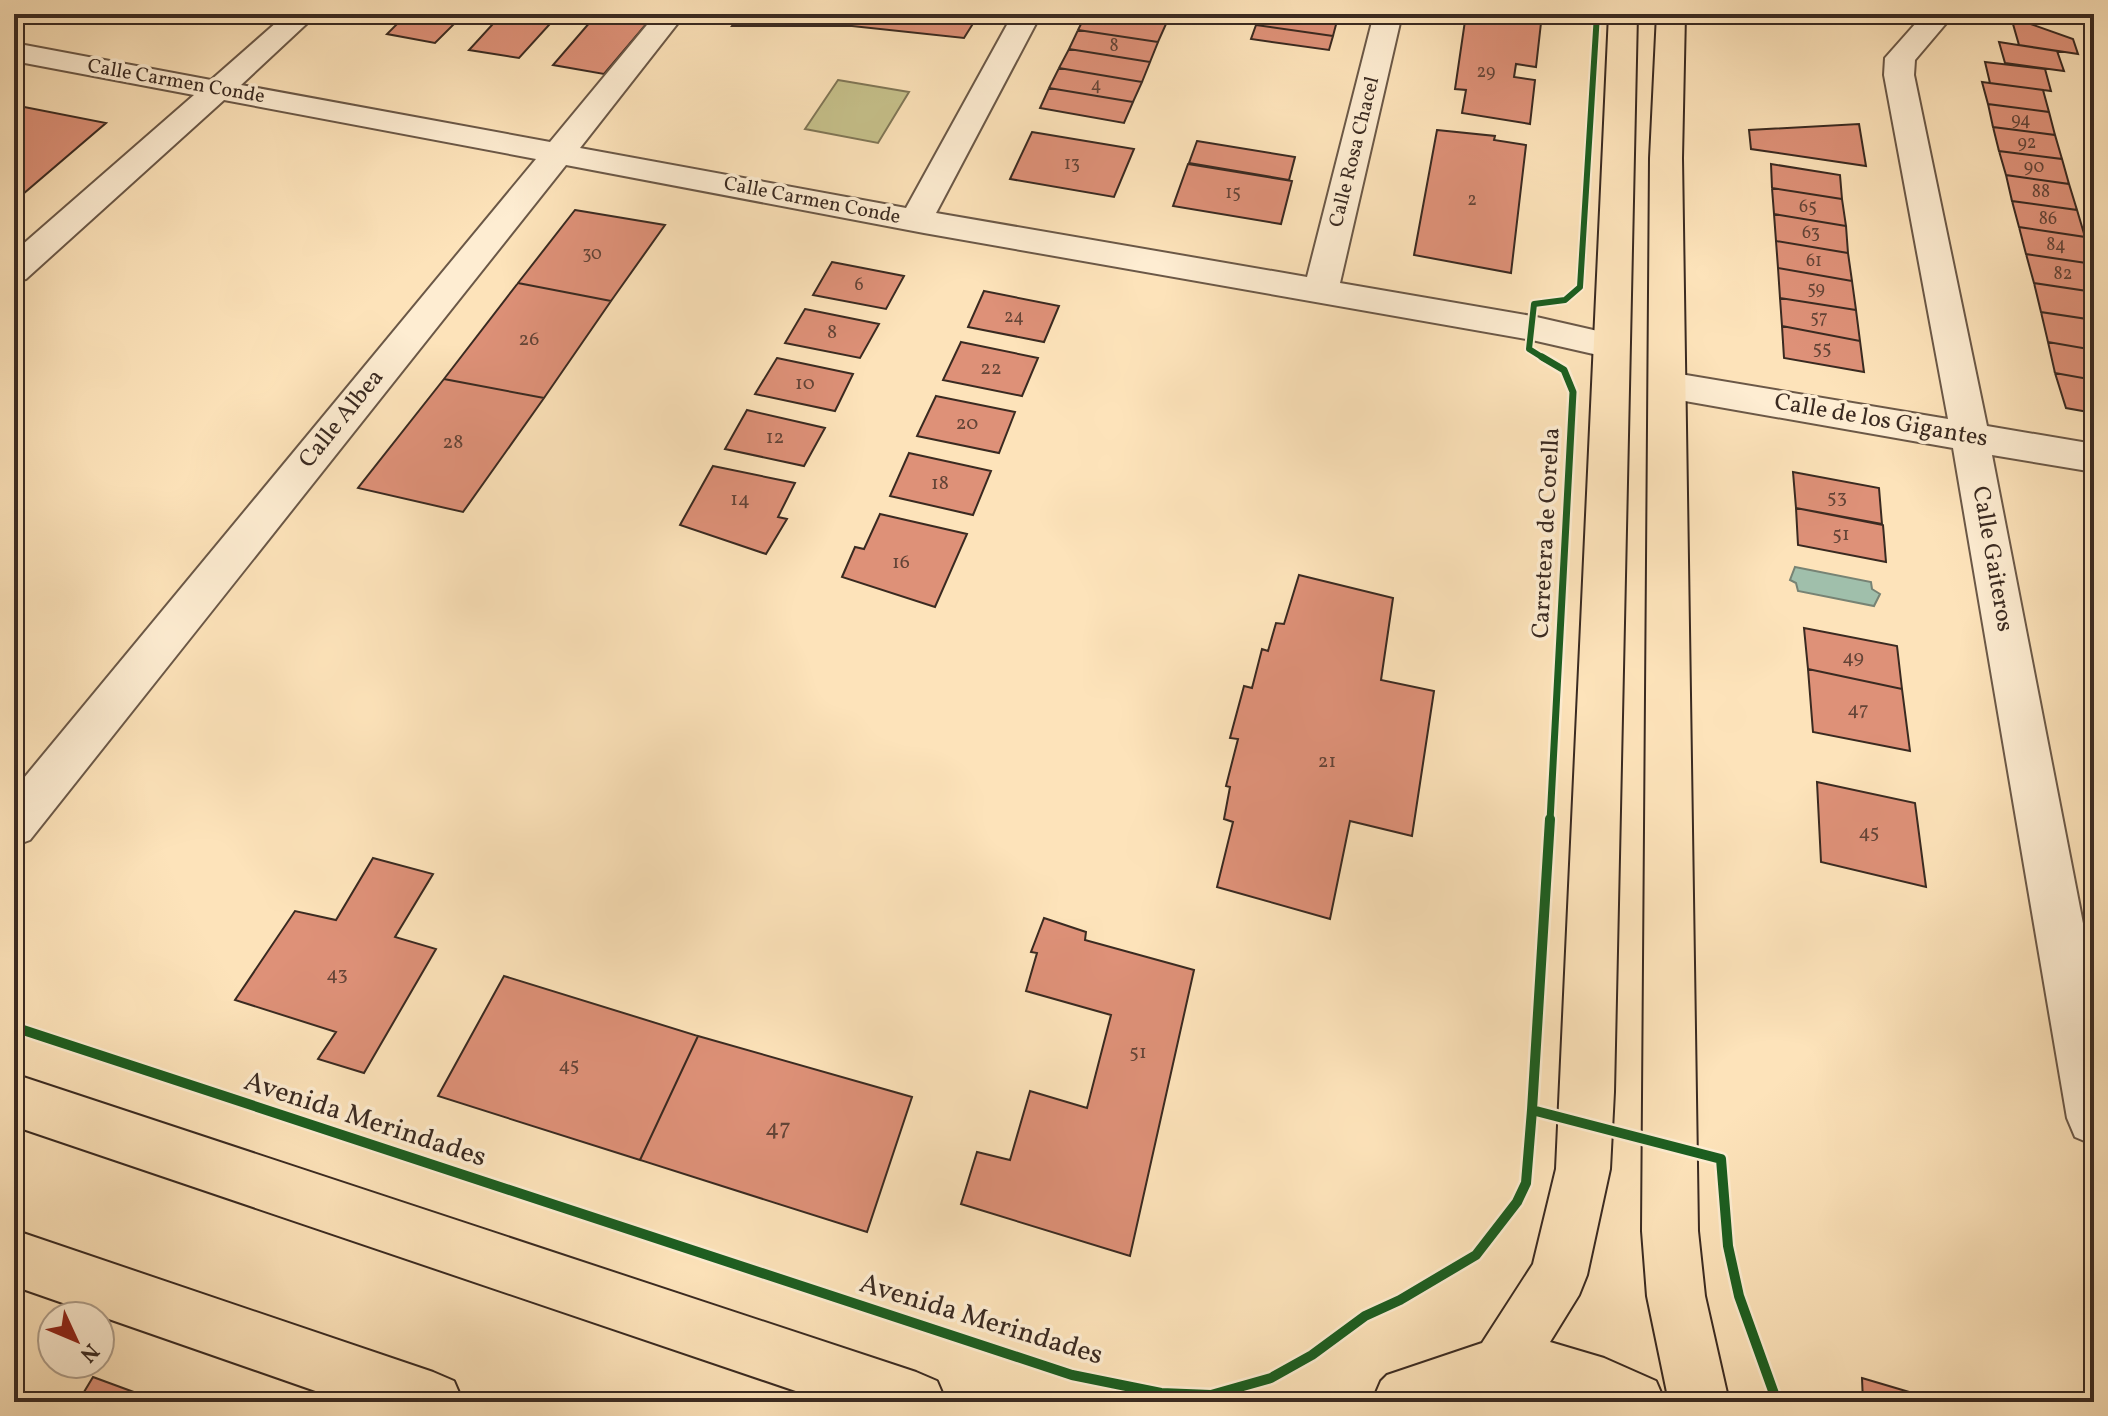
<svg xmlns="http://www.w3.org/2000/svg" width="2108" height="1416" font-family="Vollkorn,serif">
	<rect width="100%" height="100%" fill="#fde3ba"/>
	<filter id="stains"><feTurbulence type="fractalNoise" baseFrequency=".0025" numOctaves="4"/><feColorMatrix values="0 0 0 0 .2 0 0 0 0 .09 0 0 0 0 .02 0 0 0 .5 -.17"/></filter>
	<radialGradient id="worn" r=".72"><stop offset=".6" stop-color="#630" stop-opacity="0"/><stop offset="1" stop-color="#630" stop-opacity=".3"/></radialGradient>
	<!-- green -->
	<path fill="#c6c18b" stroke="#807656" stroke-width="2" d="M838 80 909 92 878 143 805 129Z"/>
	<!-- water -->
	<path fill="#a0bfab" stroke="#778374" stroke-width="2" d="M1795 567 1871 582 1872 589 1880 594 1874 606 1798 591 1796 583 1790 580Z"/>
	<!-- building -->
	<path fill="#de9178" stroke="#3a2a21" stroke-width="2" d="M407 14H464L435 43 387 34Z
		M502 14H559L519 58 469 50Z
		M597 14 654 15 604 74 553 65Z
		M741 14H979L964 38 852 26H732Z
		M1086 14H1100L1166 24 1158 42 1078 30Z
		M1100 14H1170L1166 24Z
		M1259 14H1315L1338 17 1333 36 1256 25Z
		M1466 14H1542L1536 67 1516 64 1514 77 1535 80 1530 124 1462 113 1466 90 1455 89Z
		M2011 17 2073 39 2078 54 2019 45Z
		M1256 25 1333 36 1329 50 1251 39Z
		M1078 30 1158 42 1150 62 1069 49Z
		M1999 42 2057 51 2064 71 2005 63Z
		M1069 49 1150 62 1142 82 1059 68Z
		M1985 62 2045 69 2051 91 1990 83Z
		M1059 68 1142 82 1133 102 1049 88Z
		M1982 82 2043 90 2049 112 1988 104Z
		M1049 88 1133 102 1124 123 1040 108Z
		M1988 104 2049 112 2055 135 1993 127Z
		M14 105 106 123 16 200 14 199Z
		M1859 124 1866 166 1751 149 1749 130Z
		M1993 127 2055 135 2062 159 1999 151Z
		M1437 130 1495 136 1494 140 1526 145 1511 273 1414 255Z
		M1032 132 1134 149 1114 197 1010 179Z
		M1197 141 1295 157 1289 180 1189 163Z
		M1999 151 2062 159 2069 184 2006 175Z
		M1188 164 1292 181 1281 224 1173 206Z
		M1771 164 1840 175 1842 199 1772 188Z
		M2006 175 2069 184 2077 210 2012 201Z
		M1772 188 1842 199 1846 226 1774 214Z
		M2012 201 2077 210 2085 237 2019 227Z
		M575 210 665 225 611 301 518 283Z
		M1774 214 1846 226 1848 253 1776 241Z
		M2019 227 2085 237 2093 264 2026 254Z
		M1776 241 1848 253 1852 281 1778 268Z
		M2026 254 2093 264 2094 292 2034 283Z
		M832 262 904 276 886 309 813 295Z
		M1778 268 1852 281 1856 310 1780 298Z
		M518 283 611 301 544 398 444 379Z
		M2034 283 2094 292V320L2041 312Z
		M984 291 1059 306 1044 342 968 327Z
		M1780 298 1856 310 1860 341 1782 326Z
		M805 309 879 324 860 358 785 343Z
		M2041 312 2094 320V350L2048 342Z
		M1782 326 1860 341 1864 372 1784 358Z
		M961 342 1038 358 1022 396 943 380Z
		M2048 342 2094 350V380L2055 373Z
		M777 358 853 374 835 411 755 394Z
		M2055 373 2094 380V413L2066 408Z
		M444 379 544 398 463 512 358 488Z
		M936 396 1015 412 999 453 917 436Z
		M747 410 825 428 804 466 725 449Z
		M909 453 991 471 973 515 890 496Z
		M713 466 795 483 778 517 787 519 766 554 680 525Z
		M1793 472 1879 488 1882 524 1796 508Z
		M1796 508 1883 525 1886 562 1798 545Z
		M880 514 967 534 935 607 842 577 855 547 864 549Z
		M1299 575 1393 598 1381 680 1434 691 1412 836 1350 821 1330 919 1217 887 1233 822 1224 819 1230 787 1226 786 1238 739 1230 738 1244 686 1252 688 1262 649 1268 651 1276 623 1284 624Z
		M1804 628 1897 646 1902 689 1808 669Z
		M1808 669 1902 689 1910 751 1813 732Z
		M1817 782 1915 803 1926 887 1821 862Z
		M373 858 433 874 395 937 436 949 364 1073 318 1059 336 1032 235 1000 295 911 336 920Z
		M1044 918 1086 932 1085 940 1194 970 1130 1256 961 1204 977 1152 1010 1160 1030 1091 1087 1108 1111 1015 1026 991 1037 953 1031 952Z
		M504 976 698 1036 640 1160 438 1096Z
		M698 1036 912 1097 867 1232 640 1160Z
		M93 1377 161 1402H78Z
		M1862 1378 1943 1402H1863Z"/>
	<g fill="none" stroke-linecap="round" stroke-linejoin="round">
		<!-- minor casing -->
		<g stroke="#6b5847" stroke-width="4">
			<path id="minor" d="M286 14H317L241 85 550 142 656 14H685L580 148 906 208 1013 14H1041L936 213 1307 277 1374 14H1402L1340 283 1532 316 1624 337 1629 346 1624 355 1611 358 1532 340 924 233 566 165 30 840 14 846V790L536 159 224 100 26 279 14 282V252L194 95 14 61V43L211 80Z
				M1924 14H1954L1915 60 1914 75 1987 426 2094 444V472L1992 455 2094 980V1145L2075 1137 2067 1118 1953 448 1668 398 1655 394 1650 385 1655 376 1668 372 1948 419 1884 75 1885 58Z"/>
		</g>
		<!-- major casing -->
		<g stroke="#3a2a21" stroke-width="4">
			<path id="major" d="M1609 14H1637L1614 1092 1610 1169 1587 1275 1579 1295 1550 1342 1604 1358 1656 1381 1665 1402H1554L1514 1397 1483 1402H1372L1381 1381 1387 1375 1482 1343 1533 1264 1556 1169Z
				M1657 14H1685L1682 158 1698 1231 1705 1296 1729 1402H1669L1647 1296 1642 1231 1650 158Z
				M14 1074 916 1372 937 1381 946 1402H828L14 1126Z
				M14 1230 433 1372 454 1381 463 1402H347L14 1286Z"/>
		</g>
		<!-- minor -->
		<use href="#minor" fill="#feedd2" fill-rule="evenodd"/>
		<!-- major -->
		<use href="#major" fill="#fde3ba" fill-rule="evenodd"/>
		<!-- cycleway-far2 casing -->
		<g stroke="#feedd2" stroke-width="10">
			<path id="cycleway-far2" d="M1545 359 1529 349 1534 304 1565 300 1580 287 1597 14"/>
		</g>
		<!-- cycleway-far1 casing -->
		<g stroke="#feedd2" stroke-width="12">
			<path id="cycleway-far1" d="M1542 357 1564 370 1573 392 1550 821"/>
		</g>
		<!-- cycleway casing -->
		<g stroke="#feedd2" stroke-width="15">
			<path id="cycleway" d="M14 1027 1072 1375 1161 1393 1211 1395 1271 1378 1312 1355 1365 1316 1400 1300 1476 1255 1517 1202 1526 1183 1532 1110 1721 1159 1728 1246 1739 1296 1777 1402
				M1532 1110 1550 819"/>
		</g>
		<!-- cycleway-far2 -->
		<use href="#cycleway-far2" stroke="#1b5e20" stroke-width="6"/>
		<!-- cycleway-far1 -->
		<use href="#cycleway-far1" stroke="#1b5e20" stroke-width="7"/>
		<!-- cycleway -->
		<use href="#cycleway" stroke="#1b5e20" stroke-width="10"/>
	</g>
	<g text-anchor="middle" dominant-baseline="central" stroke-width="7" stroke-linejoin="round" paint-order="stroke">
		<!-- far-number labels -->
		<g font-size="18" fill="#634437">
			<text x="1114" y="46">8</text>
			<text x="1486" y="72">29</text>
			<text x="1096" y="85">4</text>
			<text x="2021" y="120">94</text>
			<text x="2027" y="143">92</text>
			<text x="1072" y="164">13</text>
			<text x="2034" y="167">90</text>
			<text x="2041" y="192">88</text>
			<text x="1233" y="193">15</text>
			<text x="1472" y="200">2</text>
			<text x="1808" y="207">65</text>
			<text x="2048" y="219">86</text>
			<text x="1811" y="233">63</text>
			<text x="2056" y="245">84</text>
			<text x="592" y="254">30</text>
			<text x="1814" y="261">61</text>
			<text x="2063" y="274">82</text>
			<text x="859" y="285">6</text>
			<text x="1816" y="289">59</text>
			<text x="1014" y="317">24</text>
			<text x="1819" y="318">57</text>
		</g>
		<!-- far-street labels -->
		<g font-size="20" fill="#3a2a21" stroke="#feedd2">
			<text transform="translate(176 82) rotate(10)">Calle Carmen Conde</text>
			<text transform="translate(1355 152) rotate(-76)">Calle Rosa Chacel</text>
			<text transform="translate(812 201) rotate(11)">Calle Carmen Conde</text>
		</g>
		<!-- number labels -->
		<g font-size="20" fill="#634437">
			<text x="832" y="333">8</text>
			<text x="529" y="340">26</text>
			<text x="1822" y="349">55</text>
			<text x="991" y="369">22</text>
			<text x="805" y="384">10</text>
			<text x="967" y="424">20</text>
			<text x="775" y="438">12</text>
			<text x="453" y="443">28</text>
			<text x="940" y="484">18</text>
			<text x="1837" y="498">53</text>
			<text x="740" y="500">14</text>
			<text x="1841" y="535">51</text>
			<text x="901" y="563">16</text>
			<text x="1853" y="658">49</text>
			<text x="1858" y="710">47</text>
			<text x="1327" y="762">21</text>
			<text x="1869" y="833">45</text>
			<text x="337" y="975">43</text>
			<text x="1138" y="1053">51</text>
			<text x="569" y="1066">45</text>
		</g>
		<!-- street labels -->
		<g font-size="24" fill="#3a2a21" stroke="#feedd2">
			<text transform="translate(342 419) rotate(-51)">Calle Albea</text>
			<text transform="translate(1881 421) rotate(10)">Calle de los Gigantes</text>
			<text transform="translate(1547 533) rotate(-87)">Carretera de Corella</text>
			<text transform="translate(1992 559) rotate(80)">Calle Gaiteros</text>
		</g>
		<!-- near-number labels -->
		<g font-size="24" fill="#634437">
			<text x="778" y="1129">47</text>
		</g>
		<!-- near-street labels -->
		<g font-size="28" fill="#3a2a21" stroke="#feedd2">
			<text transform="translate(365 1120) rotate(18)">Avenida Merindades</text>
			<text transform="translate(981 1320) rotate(17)">Avenida Merindades</text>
		</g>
	</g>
	<!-- margin -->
	<rect width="2108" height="1416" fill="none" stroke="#fde3ba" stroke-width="48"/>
	<rect x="16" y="16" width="2076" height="1384" fill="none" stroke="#3a2a21" stroke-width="4"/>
	<rect x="24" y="24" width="2060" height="1368" fill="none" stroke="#3a2a21" stroke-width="2"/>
	<!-- north arrow -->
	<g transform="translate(76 1340) rotate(134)"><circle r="38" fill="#feedd2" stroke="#b09f8b" stroke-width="2"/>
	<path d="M0-6L14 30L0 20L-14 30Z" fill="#8f2418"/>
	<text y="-12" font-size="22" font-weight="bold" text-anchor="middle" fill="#3a2a21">N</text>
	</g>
	<rect width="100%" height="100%" filter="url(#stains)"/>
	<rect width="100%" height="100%" fill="url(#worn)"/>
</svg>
